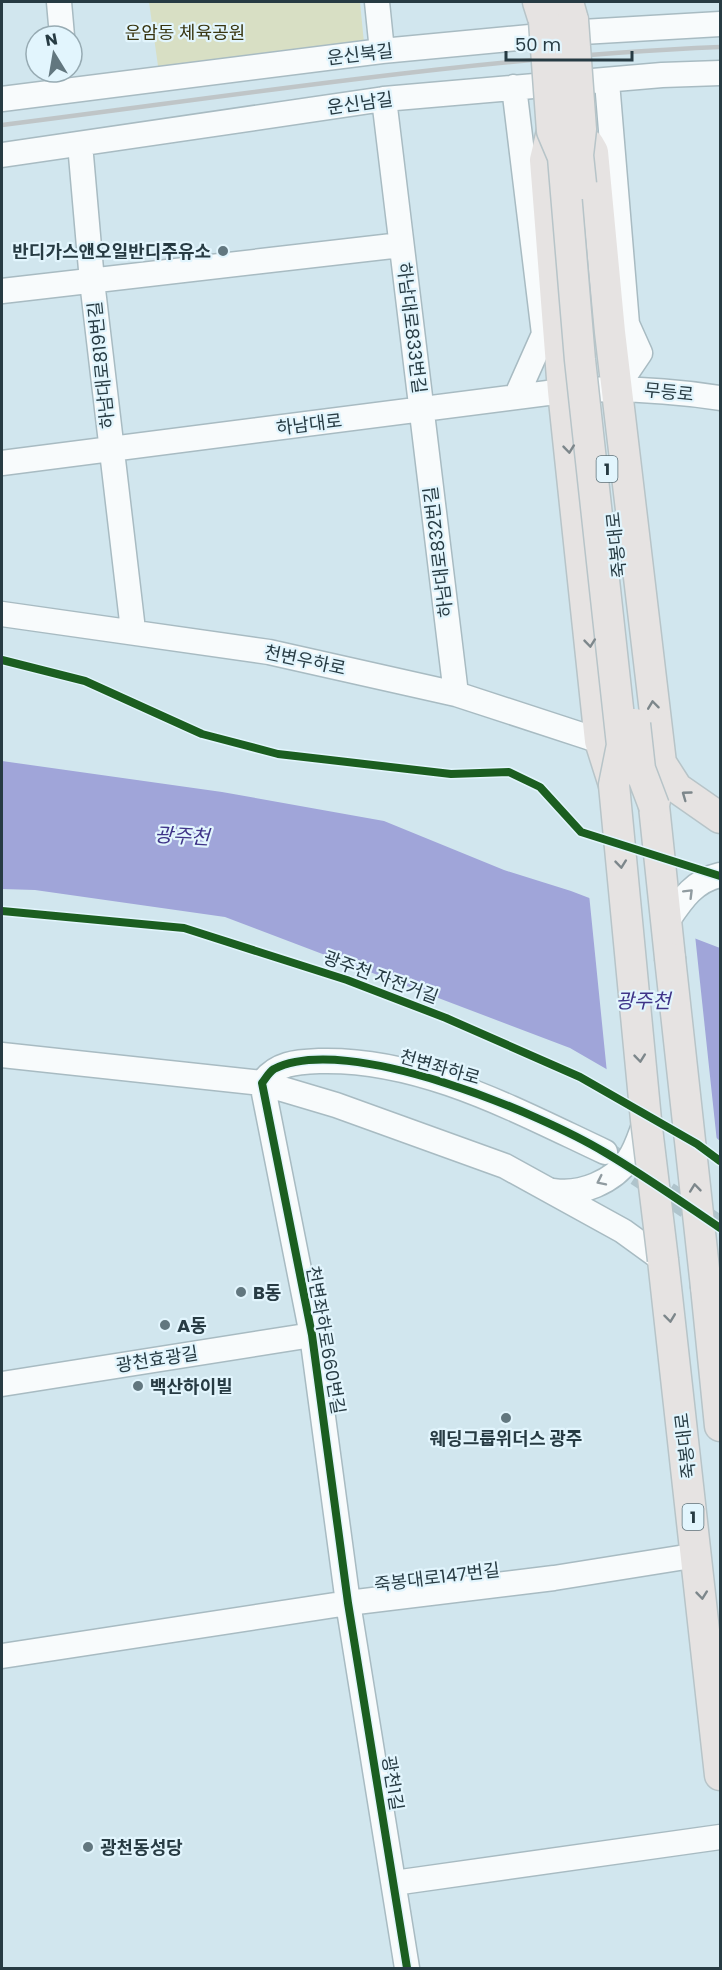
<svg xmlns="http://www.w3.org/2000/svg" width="722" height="1970" font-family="Poppins,'Noto Sans KR',sans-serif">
	<rect width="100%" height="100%" fill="#d1e6ee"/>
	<!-- green -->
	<path fill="#d8dfc4" d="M149 2H360L364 43 158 66Z"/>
	<!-- water -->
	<path fill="#a0a5d9" d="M2 761 222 792 384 821 504 870 571 891 720 948V1141L698 1122 570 1048 225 917 35 890 2 889Z"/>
	<!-- pier -->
	<path fill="#d1e6ee" d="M589 894 695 935 717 1142 697 1125 607 1073Z"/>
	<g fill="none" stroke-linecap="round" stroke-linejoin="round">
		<!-- minor-tunnel -->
		<path stroke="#afc4cc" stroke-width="24" stroke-dasharray="24 12" stroke-linecap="butt" d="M607 1154 720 1228"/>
		<!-- minor casing -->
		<g stroke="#a8bbc2" stroke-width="27">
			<path id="minor" d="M59 2 62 36
				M377 2 382 51
				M607 82 627 324 640 353 617 387
				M514 87 544 334 516 397
				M2 99 382 51 582 32 720 24
				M384 99 456 694
				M80 144 92 281 133 630
				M2 155 384 99 662 75 720 73
				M2 291 401 245
				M2 463 563 391C617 387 667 390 720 398
				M2 614 269 652 456 694 600 741
				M666 923C681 901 693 881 720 875
				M2 1055 262 1083 336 1105 505 1166 623 1231 663 1260
				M554 1191C581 1195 613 1182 629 1159 637 1148 641 1132 646 1120
				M2 1384 312 1335
				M2 1656 348 1603 554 1578 698 1555
				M394 1883 720 1837
				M407 1968 348 1603 312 1335 262 1083C276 1063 296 1062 319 1061 421 1058 515 1110 605 1152"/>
		</g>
		<!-- major casing -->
		<g stroke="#b7c4c8" stroke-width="33">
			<path id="major" d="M538 2 544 21
				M568 2 573 20
				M552 131 545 160 563 391 600 741 614 785
				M589 145 593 152 610 332 661 763 654 806 670 958
				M661 763 677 788 720 818
				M663 1260 720 1775
				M706 1287 720 1426"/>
		</g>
		<!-- minor -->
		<use href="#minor" stroke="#f8fbfc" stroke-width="24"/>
		<!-- major -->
		<use href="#major" stroke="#e6e3e2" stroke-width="30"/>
		<!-- rail -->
		<path stroke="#bfc5c7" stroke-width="4.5" d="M2 125C240 95 480 57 720 47"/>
		<!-- major-bridge casing -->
		<g stroke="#b7c4c8" stroke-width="33" stroke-linecap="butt">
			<path id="major-bridge" d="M573 20 581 129 578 155 581 184
				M544 21 552 131 563 157 580 360 622 745 614 785 646 1120 663 1260
				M635 724 640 769 654 806
				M670 958 706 1287"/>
		</g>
		<!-- major-bridge -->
		<use href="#major-bridge" stroke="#e6e3e2" stroke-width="30"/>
		<!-- cycleway casing -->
		<g stroke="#e2f5fd" stroke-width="11">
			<path id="cycleway" d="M2 660 85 681 202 734 278 754 451 774 509 772 540 787 581 832 720 876
				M2 911 184 928 347 980 446 1018 580 1077 697 1144 720 1161
				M407 1968 348 1603 312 1335 262 1083C266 1078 269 1072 274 1069 347 1032 540 1113 606 1153 645 1176 683 1203 720 1228"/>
		</g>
		<!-- cycleway -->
		<use href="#cycleway" stroke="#1b5e20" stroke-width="8"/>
	</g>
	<!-- one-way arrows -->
	<defs><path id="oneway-chevron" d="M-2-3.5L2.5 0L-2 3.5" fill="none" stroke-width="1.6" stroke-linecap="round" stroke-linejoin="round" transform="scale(1.5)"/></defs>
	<g stroke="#7d878b">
		<use href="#oneway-chevron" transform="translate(569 449) rotate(84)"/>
		<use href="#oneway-chevron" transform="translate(590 643) rotate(84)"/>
		<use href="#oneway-chevron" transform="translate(653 705) rotate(-97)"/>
		<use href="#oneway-chevron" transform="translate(686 795) rotate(-144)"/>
		<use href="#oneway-chevron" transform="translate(621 864) rotate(84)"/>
		<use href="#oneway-chevron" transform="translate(640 1058) rotate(84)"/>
		<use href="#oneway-chevron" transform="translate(695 1188) rotate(-96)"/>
		<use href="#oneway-chevron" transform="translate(670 1318) rotate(83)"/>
		<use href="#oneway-chevron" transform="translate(702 1595) rotate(84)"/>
	</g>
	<g stroke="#909ba0">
		<use href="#oneway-chevron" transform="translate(689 893) rotate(-45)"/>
		<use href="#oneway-chevron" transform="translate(601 1181) rotate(154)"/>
	</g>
	<!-- markers -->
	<g fill="#62777f" stroke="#e2f5fd" stroke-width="2">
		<circle cx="223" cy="251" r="6"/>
		<circle cx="241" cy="1292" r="6"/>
		<circle cx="165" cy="1325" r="6"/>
		<circle cx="138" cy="1386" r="6"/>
		<circle cx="506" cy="1418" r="6"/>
		<circle cx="88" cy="1847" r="6"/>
	</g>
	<g text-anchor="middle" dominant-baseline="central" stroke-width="4.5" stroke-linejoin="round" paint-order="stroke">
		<!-- shield labels -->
		<g fill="#e2f5fd" stroke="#5f737b" stroke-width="1.5">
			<rect x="596.5" y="456" width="21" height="26" rx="4.5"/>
			<rect x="682.5" y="1504" width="21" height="26" rx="4.5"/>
		</g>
		<g font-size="16" font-weight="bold" fill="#273b43">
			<text x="607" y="469">1</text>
			<text x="693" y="1517">1</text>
		</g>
		<!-- park labels -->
		<g font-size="18" fill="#383510" stroke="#e2f5fd">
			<text x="185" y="32">운암동 체육공원</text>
		</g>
		<!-- street labels -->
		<g font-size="18" fill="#273b43" stroke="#e2f5fd">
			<text transform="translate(360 54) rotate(-7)">운신북길</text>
			<text transform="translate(360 103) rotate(-8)">운신남길</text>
			<text transform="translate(412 328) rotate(83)">하남대로833번길</text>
			<text transform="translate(101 365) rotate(-96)">하남대로819번길</text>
			<text transform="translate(669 392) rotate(6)">무등로</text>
			<text transform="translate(309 424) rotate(-7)">하남대로</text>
			<text transform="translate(616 545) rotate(-96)">죽봉대로</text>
			<text transform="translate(438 552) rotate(-97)">하남대로832번길</text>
			<text transform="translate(305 660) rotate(12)">천변우하로</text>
			<text transform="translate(381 977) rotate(20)">광주천 자전거길</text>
			<text transform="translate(440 1067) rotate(16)">천변좌하로</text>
			<text transform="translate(326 1340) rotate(80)">천변좌하로660번길</text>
			<text transform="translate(157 1359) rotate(-9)">광천효광길</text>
			<text transform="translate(685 1446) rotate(-97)">죽봉대로</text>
			<text transform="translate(437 1577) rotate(-7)">죽봉대로147번길</text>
			<text transform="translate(393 1783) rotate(81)">광천1길</text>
		</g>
		<!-- poi labels -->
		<g font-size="18" font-weight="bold" fill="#273b43" stroke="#e2f5fd" text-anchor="start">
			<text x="211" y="251" text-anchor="end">반디가스앤오일반디주유소</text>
			<text x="253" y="1292">B동</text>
			<text x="177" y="1325">A동</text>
			<text x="150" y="1386">백산하이빌</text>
			<text x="506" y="1438" text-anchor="middle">웨딩그룹위더스 광주</text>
			<text x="100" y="1847">광천동성당</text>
		</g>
		<!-- water labels -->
		<g font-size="20" font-style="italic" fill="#3f3488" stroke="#e2f5fd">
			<text transform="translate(182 836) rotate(3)">광주천</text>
			<text x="643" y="1001">광주천</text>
		</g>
	</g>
	<!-- border -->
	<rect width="722" height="1970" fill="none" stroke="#273b43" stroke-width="6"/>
	<!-- north arrow -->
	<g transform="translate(54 54) rotate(349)"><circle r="28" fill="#e2f5fd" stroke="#97abb3" stroke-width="1.5"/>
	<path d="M0-4.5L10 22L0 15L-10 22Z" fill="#62777f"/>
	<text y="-9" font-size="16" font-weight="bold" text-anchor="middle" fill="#273b43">N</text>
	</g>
	<!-- scale -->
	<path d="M506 51v9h126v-9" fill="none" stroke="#273b43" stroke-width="3"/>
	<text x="515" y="51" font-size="18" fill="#273b43" stroke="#e2f5fd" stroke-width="4.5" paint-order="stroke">50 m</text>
</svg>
